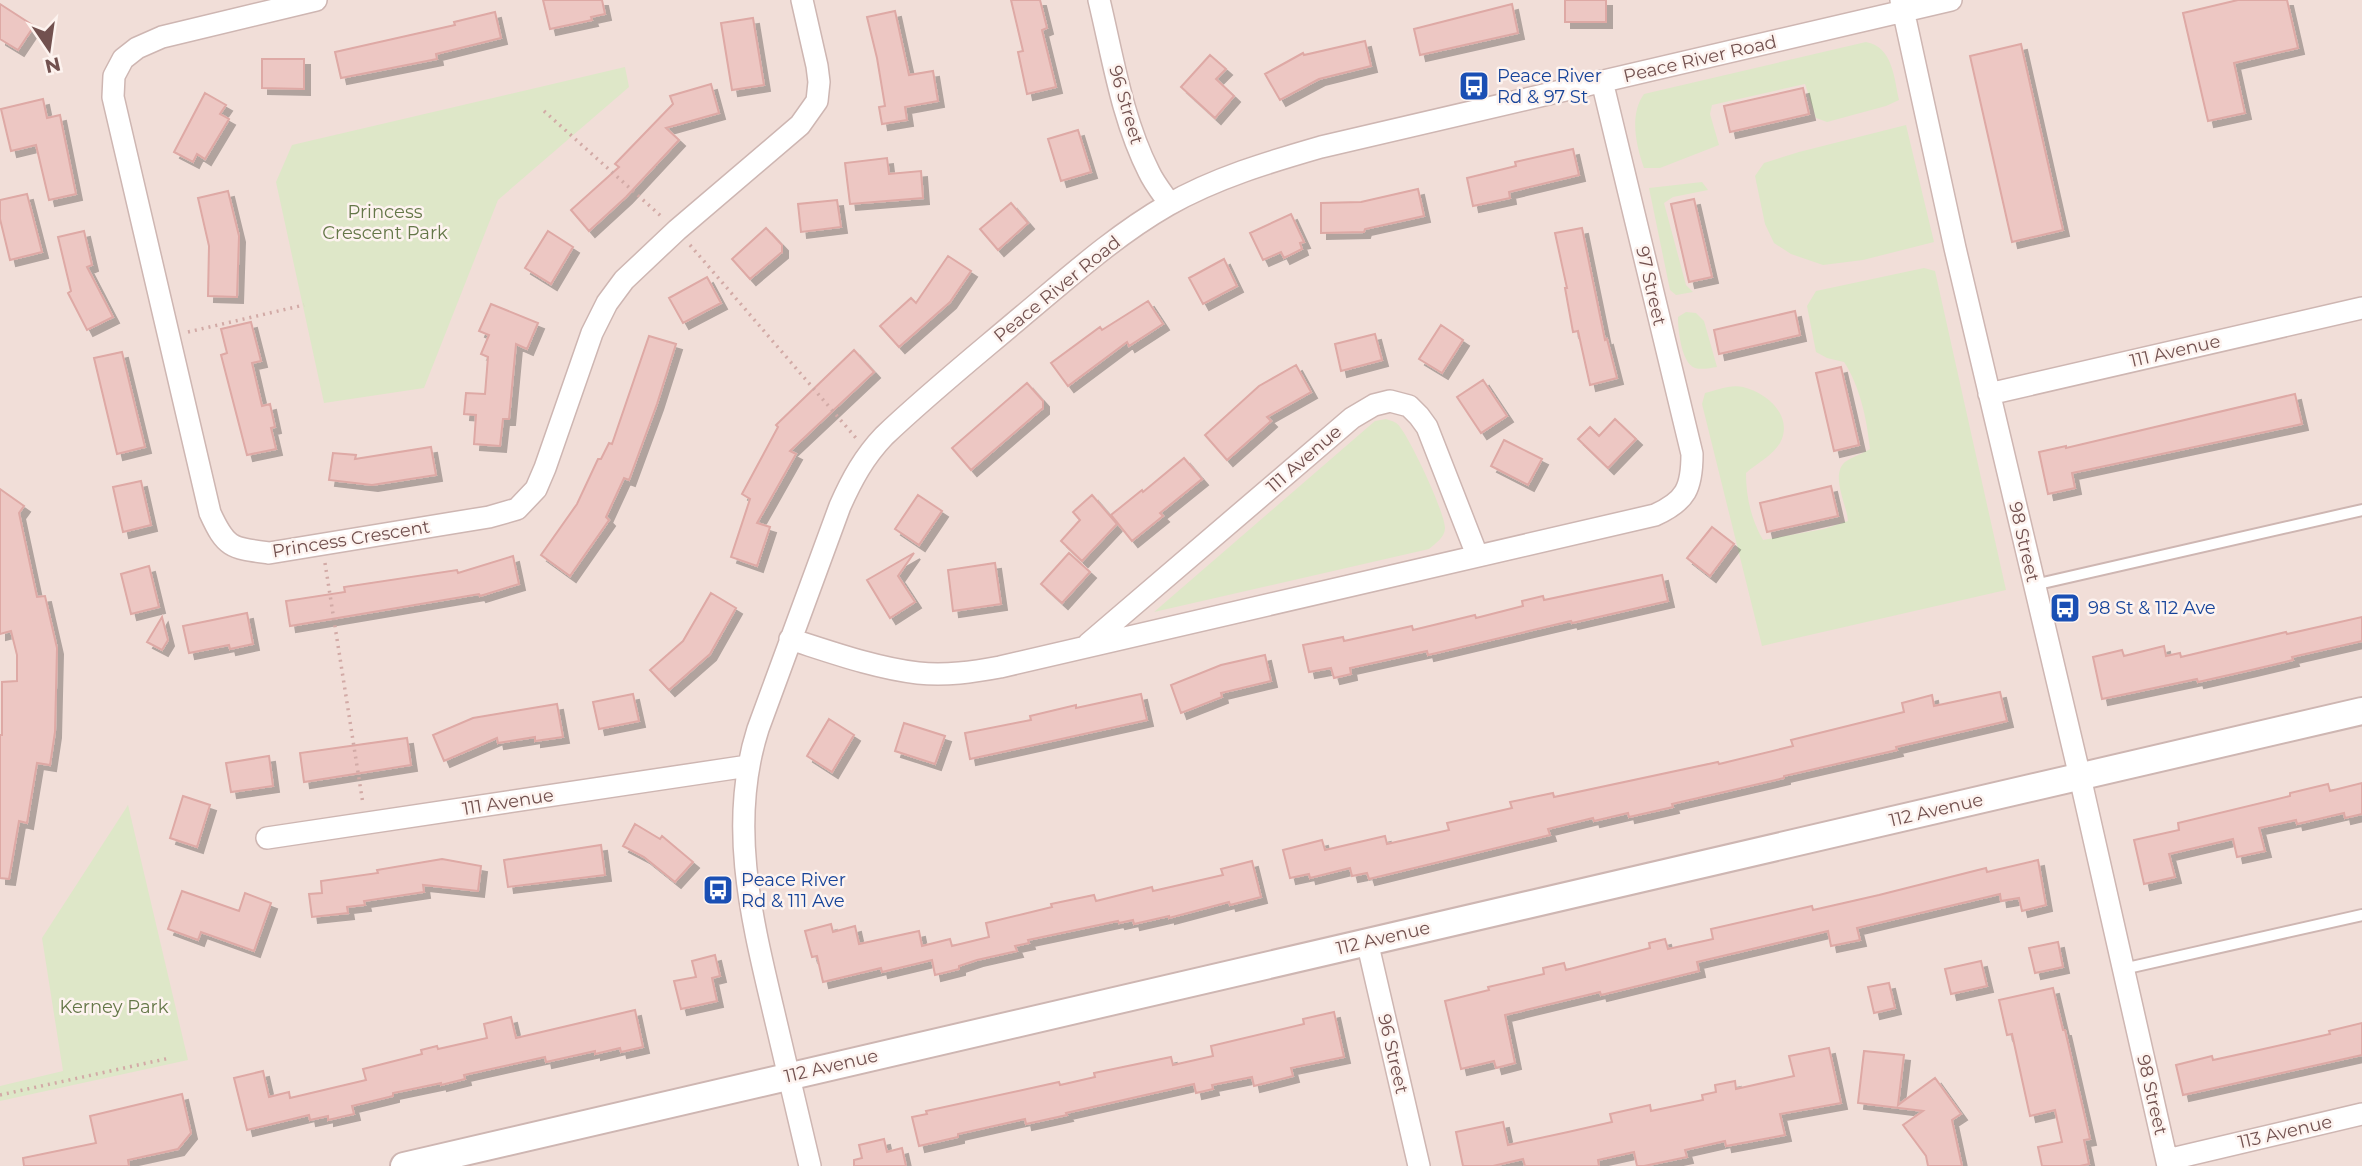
<svg xmlns="http://www.w3.org/2000/svg" width="2362" height="1166" font-family="Montserrat,sans-serif">
	<defs>
		<filter id="shadow"><feDropShadow dx="6" dy="6" stdDeviation="0" flood-color="#0004"/></filter>
	</defs>
	<rect width="100%" height="100%" fill="#faeee9"/>
	<!-- residential -->
	<path fill="#f1ded8" d="M0 0H2362V1166H0Z"/>
	<!-- green -->
	<path fill="#dee7c8" d="M1866 42C1893 47 1894 78 1899 100L1886 106 1827 122 1816 118 1805 84 1712 105 1710 114 1719 145 1660 168H1644C1636 145 1629 115 1644 94Z
		M625 67 629 87 498 200 424 388 324 403 276 182 292 145Z
		M1906 125 1934 242 1863 260 1823 265 1791 254 1774 243 1765 224 1755 176 1764 163 1799 152Z
		M1702 182 1708 190 1673 197 1664 203 1686 285 1693 292 1676 295 1670 290 1649 188Z
		M1924 268 1935 271 2006 590 1762 646 1702 404 1705 393C1717 390 1731 384 1743 387 1768 393 1794 417 1780 443 1773 455 1756 464 1746 473 1746 497 1751 519 1763 540L1824 529 1848 521C1847 505 1830 475 1845 462 1852 457 1862 454 1870 449 1867 420 1860 386 1844 362L1827 358 1816 352 1807 306 1816 291Z
		M1686 312 1696 313 1704 321 1717 367C1710 368 1702 370 1695 368 1681 363 1678 329 1678 317Z
		M1386 419C1392 421 1397 422 1400 427 1411 441 1444 510 1445 528 1445 537 1436 543 1429 549L1154 612 1375 421Z
		M128 805 188 1060 0 1101V1086L63 1071 42 938Z"/>
	<!-- building -->
	<path fill="#edc7c3" stroke="#dea9a5" stroke-width="2" filter="url(#shadow)" d="M543 0H602L605 14 591 17 592 20 550 29Z
		M1011 0H1040L1047 28 1042 30 1056 87 1027 94 1018 52 1023 51Z
		M1565 0H1606V22H1565Z
		M2238 0H2287L2298 48 2234 63 2245 113 2208 121 2183 13Z
		M0 4 34 26 18 50 0 39Z
		M1512 4 1518 33 1420 55 1414 29Z
		M895 11 909 75 933 71 938 101 905 107 907 120 882 124 879 107 885 106 877 58 867 17Z
		M495 12 501 38 436 54 437 59 341 78 335 52 455 25 454 22Z
		M753 18 764 85 732 90 721 23Z
		M1365 41 1371 66 1319 79 1280 100 1265 74 1303 53 1304 55Z
		M2021 44 2063 230 2012 242 1970 56Z
		M1210 55 1226 69 1216 79 1234 96 1215 118 1181 87Z
		M262 59H304V89L262 88Z
		M711 84 719 113 666 128 679 140 626 197 589 231 571 210 619 167 615 164 673 104 670 96Z
		M1803 88 1809 114 1730 132 1724 106Z
		M205 93 226 105 220 114 229 119 205 159 197 154 193 162 174 152Z
		M43 99 47 118 60 115 76 194 49 200 36 145 11 151 1 109Z
		M1078 130 1091 172 1061 181 1048 139Z
		M1573 149 1579 175 1509 192 1510 198 1473 206 1467 178 1516 166 1515 162Z
		M887 158 889 174 921 171 923 198 850 204 845 163Z
		M1418 189 1424 216 1365 229 1364 232 1321 233V203L1361 202Z
		M228 191 239 236 237 297 208 296 209 246 198 198Z
		M27 194 42 252 10 260 0 219V200Z
		M1694 199 1712 277 1689 282 1671 204Z
		M837 200 841 227 801 232 798 204Z
		M1011 203 1028 223 998 250 980 229Z
		M1291 214 1304 242 1300 243 1302 249 1284 258 1281 252 1263 260 1250 233Z
		M766 228 782 245V252L750 279 732 259Z
		M1582 228 1605 340 1607 339 1617 378 1590 385 1578 331 1573 332 1565 288H1567L1555 233Z
		M84 231 92 265 87 267 113 317 87 330 68 293 71 291 58 237Z
		M548 231 573 247 551 284 525 268Z
		M948 256 971 271 950 302 899 347 880 326 911 298 916 303Z
		M1224 259 1237 286 1203 304 1189 278Z
		M707 277 721 303 683 323 669 298Z
		M1148 301 1163 324 1129 346 1127 342 1068 386 1051 363 1100 327 1102 330Z
		M491 304 538 323 527 349 516 344 509 419H503L500 446 474 444 476 415 464 414 466 393 485 394 488 357 481 354 489 335 479 331Z
		M1795 311 1800 335 1719 354 1714 330Z
		M251 322 261 361 252 363 262 406 270 404 275 427 271 428 276 449 247 455 221 355 227 353 221 329Z
		M1441 325 1463 340 1442 373 1419 359Z
		M1375 334 1382 360 1341 371 1335 344Z
		M649 336 676 344 657 404 629 480 624 478 606 517 609 520 570 576 541 555 577 504 598 459H601L609 443 612 444Z
		M854 350 874 372 790 451 796 454 757 523 770 527 757 566 731 557 750 499 742 494 778 427 776 425Z
		M122 352 145 447 117 454 94 358Z
		M1296 365 1311 392 1267 417 1271 421 1227 460 1205 435 1259 386Z
		M1841 367 1859 445 1834 451 1816 373Z
		M1483 380 1507 416 1481 433 1457 397Z
		M1027 383 1043 401V408L971 470 952 448Z
		M2295 394 2302 424 2072 473 2075 488 2048 494 2039 452 2066 446V448Z
		M1615 419 1636 439 1608 468 1578 439 1590 427 1599 436Z
		M1504 440 1542 459 1528 485 1491 466Z
		M431 447 436 475 372 485 329 480 333 453 356 455 355 459Z
		M1184 458 1202 479 1160 513 1163 516 1132 541 1111 515 1142 490 1143 492Z
		M141 481 151 525 123 532 113 487Z
		M1831 486 1838 516 1767 532 1760 503Z
		M0 489 24 506 19 513 37 597 45 596 57 648 55 732 50 765 37 763 27 823 19 821 9 879 0 878V735H2V682L17 681V655L11 631 0 634Z
		M918 495 942 511 919 545 895 529Z
		M1092 495 1117 524 1082 561 1061 541 1080 520 1073 512Z
		M1712 527 1734 544 1710 576 1687 558Z
		M914 553 898 576 915 602 890 618 867 580Z
		M1069 553 1090 572 1062 603 1041 584Z
		M513 556 519 584 480 596 479 594 290 626 286 601 345 592 344 587 457 570 458 573Z
		M995 563 1001 604 953 611 948 570Z
		M149 566 159 607 131 614 121 574Z
		M1662 575 1668 601 1572 623 1571 621 1428 655 1427 651 1350 668 1351 674 1334 678 1331 668 1309 672 1303 645 1343 637 1344 641 1412 626 1413 630 1475 615 1476 618 1523 606 1522 601 1543 596 1544 600Z
		M711 593 736 608 710 654 669 690 650 670 683 641Z
		M247 613 253 644 230 649 229 645 189 653 183 626Z
		M162 617 168 640 162 650 147 642Z
		M2362 617V641L2292 657 2293 660 2251 670 2198 682 2197 679 2102 699 2093 657 2122 650 2124 656 2164 646 2166 656 2180 653 2181 657 2286 632 2287 634Z
		M1265 655 1271 681 1221 693 1222 697 1181 713 1171 685 1221 665Z
		M2000 692 2007 721 1896 747 1897 750 1784 776V778L1672 804 1673 807 1629 817 1628 813 1594 821 1593 818 1548 829 1550 835 1369 879 1367 873 1352 876 1350 868 1310 878 1309 874 1290 878 1283 850 1322 840 1325 850 1385 836 1387 844 1449 830 1447 823 1512 808 1510 802 1553 793 1554 797 1718 762 1719 764 1793 746 1791 740 1904 712 1902 703 1932 695 1934 706Z
		M633 694 639 721 599 729 593 702Z
		M1141 694 1147 720 970 759 965 733 1031 720 1030 716 1076 705V708Z
		M557 704 563 737 535 741V737L498 743 497 738 444 761 433 735 473 718Z
		M829 719 854 735 832 772 807 756Z
		M904 723 945 736 935 764 895 751Z
		M407 738 411 765 304 782 300 753Z
		M269 756 273 786 231 792 226 763Z
		M2362 783V814L2345 818 2344 813 2297 824 2296 820 2259 828 2265 851 2237 857 2233 839 2169 854 2175 877 2144 884 2134 840 2179 830 2178 823 2290 796V793L2328 784 2330 791Z
		M183 796 210 805 197 847 170 838Z
		M635 824 660 839 662 836 693 862 675 882 644 857 623 846Z
		M601 845 605 875 508 887 504 860Z
		M442 859 481 866 478 891 423 885 424 892 364 901 365 905 347 907 348 913 312 917 309 894 322 893 321 881 378 873 377 870Z
		M2038 860 2046 905 2022 911 2019 898 2001 901 2000 894 1857 928 1860 940 1831 946 1828 931 1697 962 1699 971 1601 995 1600 992 1505 1015 1515 1063 1496 1068 1494 1061 1461 1069 1445 1001 1489 990 1488 987 1544 974 1543 968 1564 963 1566 970 1650 948 1649 943 1665 939 1668 949 1713 939 1711 929 1812 906 1813 910 1879 895 1986 868 1987 872Z
		M1252 861 1261 897 1230 905 1229 902 1169 918V916L1134 924 1133 920 1119 923 1118 921 1028 940 1029 943 1015 946 1017 951 977 960 959 966V969L935 975 932 960 882 972 881 968 823 982 817 956 812 957 805 931 831 924 833 932 855 926 859 944 919 931 922 946 950 939 952 946 989 937 986 923 1052 907 1051 904 1094 895 1096 901 1152 887 1153 891 1223 875 1221 869Z
		M182 891 239 911 245 893 271 903 254 951 201 932 198 940 168 929Z
		M2058 942 2063 967 2035 973 2029 948Z
		M715 955 720 976 712 978 717 1001 681 1009 674 981 696 977 692 961Z
		M1981 961 1987 986 1951 994 1945 969Z
		M1889 983 1895 1008 1874 1013 1868 987Z
		M2053 988 2063 1030H2065L2090 1139 2084 1140 2089 1164 2080 1166H2042L2038 1147 2062 1142 2055 1110 2030 1116 2012 1034 2007 1035 1999 1000Z
		M635 1010 643 1047 621 1052 620 1048 595 1054V1051L546 1062 545 1057 464 1075 465 1079 441 1085V1083L393 1093V1096L352 1106 354 1114 328 1120V1116L310 1120 309 1115 247 1130 234 1078 263 1071 269 1097 289 1092 290 1098 366 1080 363 1069 422 1054 421 1050 437 1046 438 1049 487 1038 484 1024 511 1017 516 1038Z
		M1334 1012 1344 1057 1291 1068 1293 1076 1254 1086 1252 1077 1212 1085 1213 1089 1196 1093 1194 1084 1066 1113 1067 1115 1026 1124 1025 1119 958 1134V1137L919 1146 912 1117 927 1114 926 1111 1059 1082 1060 1085 1095 1077 1094 1073 1171 1057 1173 1065 1213 1056 1211 1046 1304 1024 1303 1019Z
		M2362 1023V1055L2183 1095 2176 1065 2212 1056 2213 1060 2259 1050 2330 1034 2329 1031Z
		M1829 1048 1841 1103 1780 1114 1785 1135 1726 1146 1725 1141 1685 1150 1687 1157 1644 1166H1637L1634 1152 1598 1160 1599 1166H1525L1523 1159 1493 1166H1463L1456 1132 1503 1122 1508 1145 1568 1132 1612 1122 1610 1114 1650 1105 1651 1111 1703 1100 1702 1095 1716 1092 1715 1085 1735 1081 1736 1089 1794 1076 1789 1056Z
		M1864 1051 1904 1055 1898 1105 1935 1078 1961 1114 1952 1120 1962 1166H1928L1926 1156 1903 1125 1923 1111 1858 1103Z
		M182 1094 191 1133 178 1149 128 1160 129 1166H24L23 1158 96 1143 90 1116Z
		M884 1139 887 1152 902 1148 906 1166H854V1160L862 1158 859 1145Z"/>
	<g fill="none" stroke-linecap="round" stroke-linejoin="round">
		<!-- service casing -->
		<g stroke="#ceb6b2" stroke-width="14">
			<path id="service" d="M2034 585 2362 510
				M2123 969 2362 915"/>
		</g>
		<!-- minor casing -->
		<g stroke="#ceb6b2" stroke-width="24">
			<path id="minor" d="M316 0 162 37 137 48 123 59 114 76 113 97 210 513C226 548 231 548 269 553L489 517 517 509 536 489 545 468 592 333 607 303 624 280 677 230 800 125 817 101 819 82 817 66 802 0
				M1099 0C1113 58 1122 119 1149 172 1154 183 1163 194 1170 204
				M1901 0 1955 248 2080 777 2168 1166
				M1989 394 2362 308
				M790 639C831 652 875 668 918 673 946 676 973 672 1000 667L1655 515C1686 501 1692 488 1692 454L1602 81
				M1088 644 1352 418 1374 405 1390 401 1409 406 1419 416 1427 427 1477 555
				M267 838 748 766
				M1367 941 1419 1166
				M2167 1160 2362 1114
				M810 1166C798 1114 785 1061 773 1009 751 916 728 823 758 729L840 506C852 479 864 457 884 436 927 395 974 357 1020 318 1067 279 1114 236 1168 205 1215 178 1269 162 1321 147L1951 0"/>
		</g>
		<!-- tertiary casing -->
		<g stroke="#ceb6b2" stroke-width="30">
			<path id="tertiary" d="M404 1166 2362 711"/>
		</g>
		<!-- path -->
		<path stroke="#d2aaa6" stroke-width="3.5" stroke-dasharray="2 5" stroke-linecap="butt" d="M544 111 662 217
			M690 245 856 438
			M188 332 304 305
			M325 563 363 804
			M0 1095 170 1058"/>
		<!-- service -->
		<use href="#service" stroke="#fff" stroke-width="10"/>
		<!-- minor -->
		<use href="#minor" stroke="#fff" stroke-width="21"/>
		<!-- tertiary -->
		<use href="#tertiary" stroke="#fff" stroke-width="26"/>
	</g>
	<!-- icons -->
	<defs>
		<g id="bus-square" transform="scale(1.575)"><rect x="-9" y="-9" width="18" height="18" rx="4" fill="#1a4fb4" stroke="#fdf3ef"/><path d="M-5-6H5V4H4V6H2V4H-2V6H-4V4H-5ZM-3.5-4V0h7V-4ZM-3.5 1.2v1.5H-2V1.2ZM2 1.2v1.5H3.5V1.2Z" fill="#fff"/></g>
	</defs>
	<g fill-rule="evenodd">
		<use href="#bus-square" x="1474" y="86"/>
		<use href="#bus-square" x="2065" y="608"/>
		<use href="#bus-square" x="718" y="890"/>
	</g>
	<g text-anchor="middle" dominant-baseline="central" stroke-width="5" stroke-linejoin="round" paint-order="stroke">
		<!-- street labels -->
		<g font-size="18" fill="#72514f" stroke="#fdf3ef">
			<text transform="translate(1700 59) rotate(-13)">Peace River Road</text>
			<text transform="translate(1126 105) rotate(74)">96 Street</text>
			<text transform="translate(1651 286) rotate(77)">97 Street</text>
			<text transform="translate(1057 289) rotate(-39)">Peace River Road</text>
			<text transform="translate(2175 351) rotate(-13)">111 Avenue</text>
			<text transform="translate(1304 459) rotate(-41)">111 Avenue</text>
			<text transform="translate(351 539) rotate(-9)">Princess Crescent</text>
			<text transform="translate(2024 542) rotate(77)">98 Street</text>
			<text transform="translate(508 802) rotate(-9)">111 Avenue</text>
			<text transform="translate(1936 810) rotate(-13)">112 Avenue</text>
			<text transform="translate(1383 938) rotate(-13)">112 Avenue</text>
			<text transform="translate(1393 1054) rotate(77)">96 Street</text>
			<text transform="translate(831 1066) rotate(-13)">112 Avenue</text>
			<text transform="translate(2152 1095) rotate(77)">98 Street</text>
			<text transform="translate(2285 1132) rotate(-13)">113 Avenue</text>
		</g>
		<!-- transit labels -->
		<g font-size="18" fill="#164399" stroke="#fdf3ef" text-anchor="start">
			<text x="1497" y="76">Peace River<tspan x="1497" dy="21">Rd &amp; 97 St</tspan></text>
			<text x="2088" y="608">98 St &amp; 112 Ave</text>
			<text x="741" y="880">Peace River<tspan x="741" dy="21">Rd &amp; 111 Ave</tspan></text>
		</g>
		<!-- park labels -->
		<g font-size="18" fill="#647748" stroke="#fdf3ef">
			<text x="385" y="212">Princess<tspan x="385" dy="21">Crescent Park</tspan></text>
			<text x="114" y="1007">Kerney Park</text>
		</g>
	</g>
	<!-- north arrow -->
	<g transform="translate(49 49) rotate(167)" stroke="#fdf3ef" stroke-width="5" paint-order="stroke">
	<path d="M0-5L12 26L0 18L-12 26Z" fill="#72514f"/>
	<text y="-10" font-size="19" font-weight="bold" text-anchor="middle" fill="#72514f">N</text>
	</g>
</svg>
